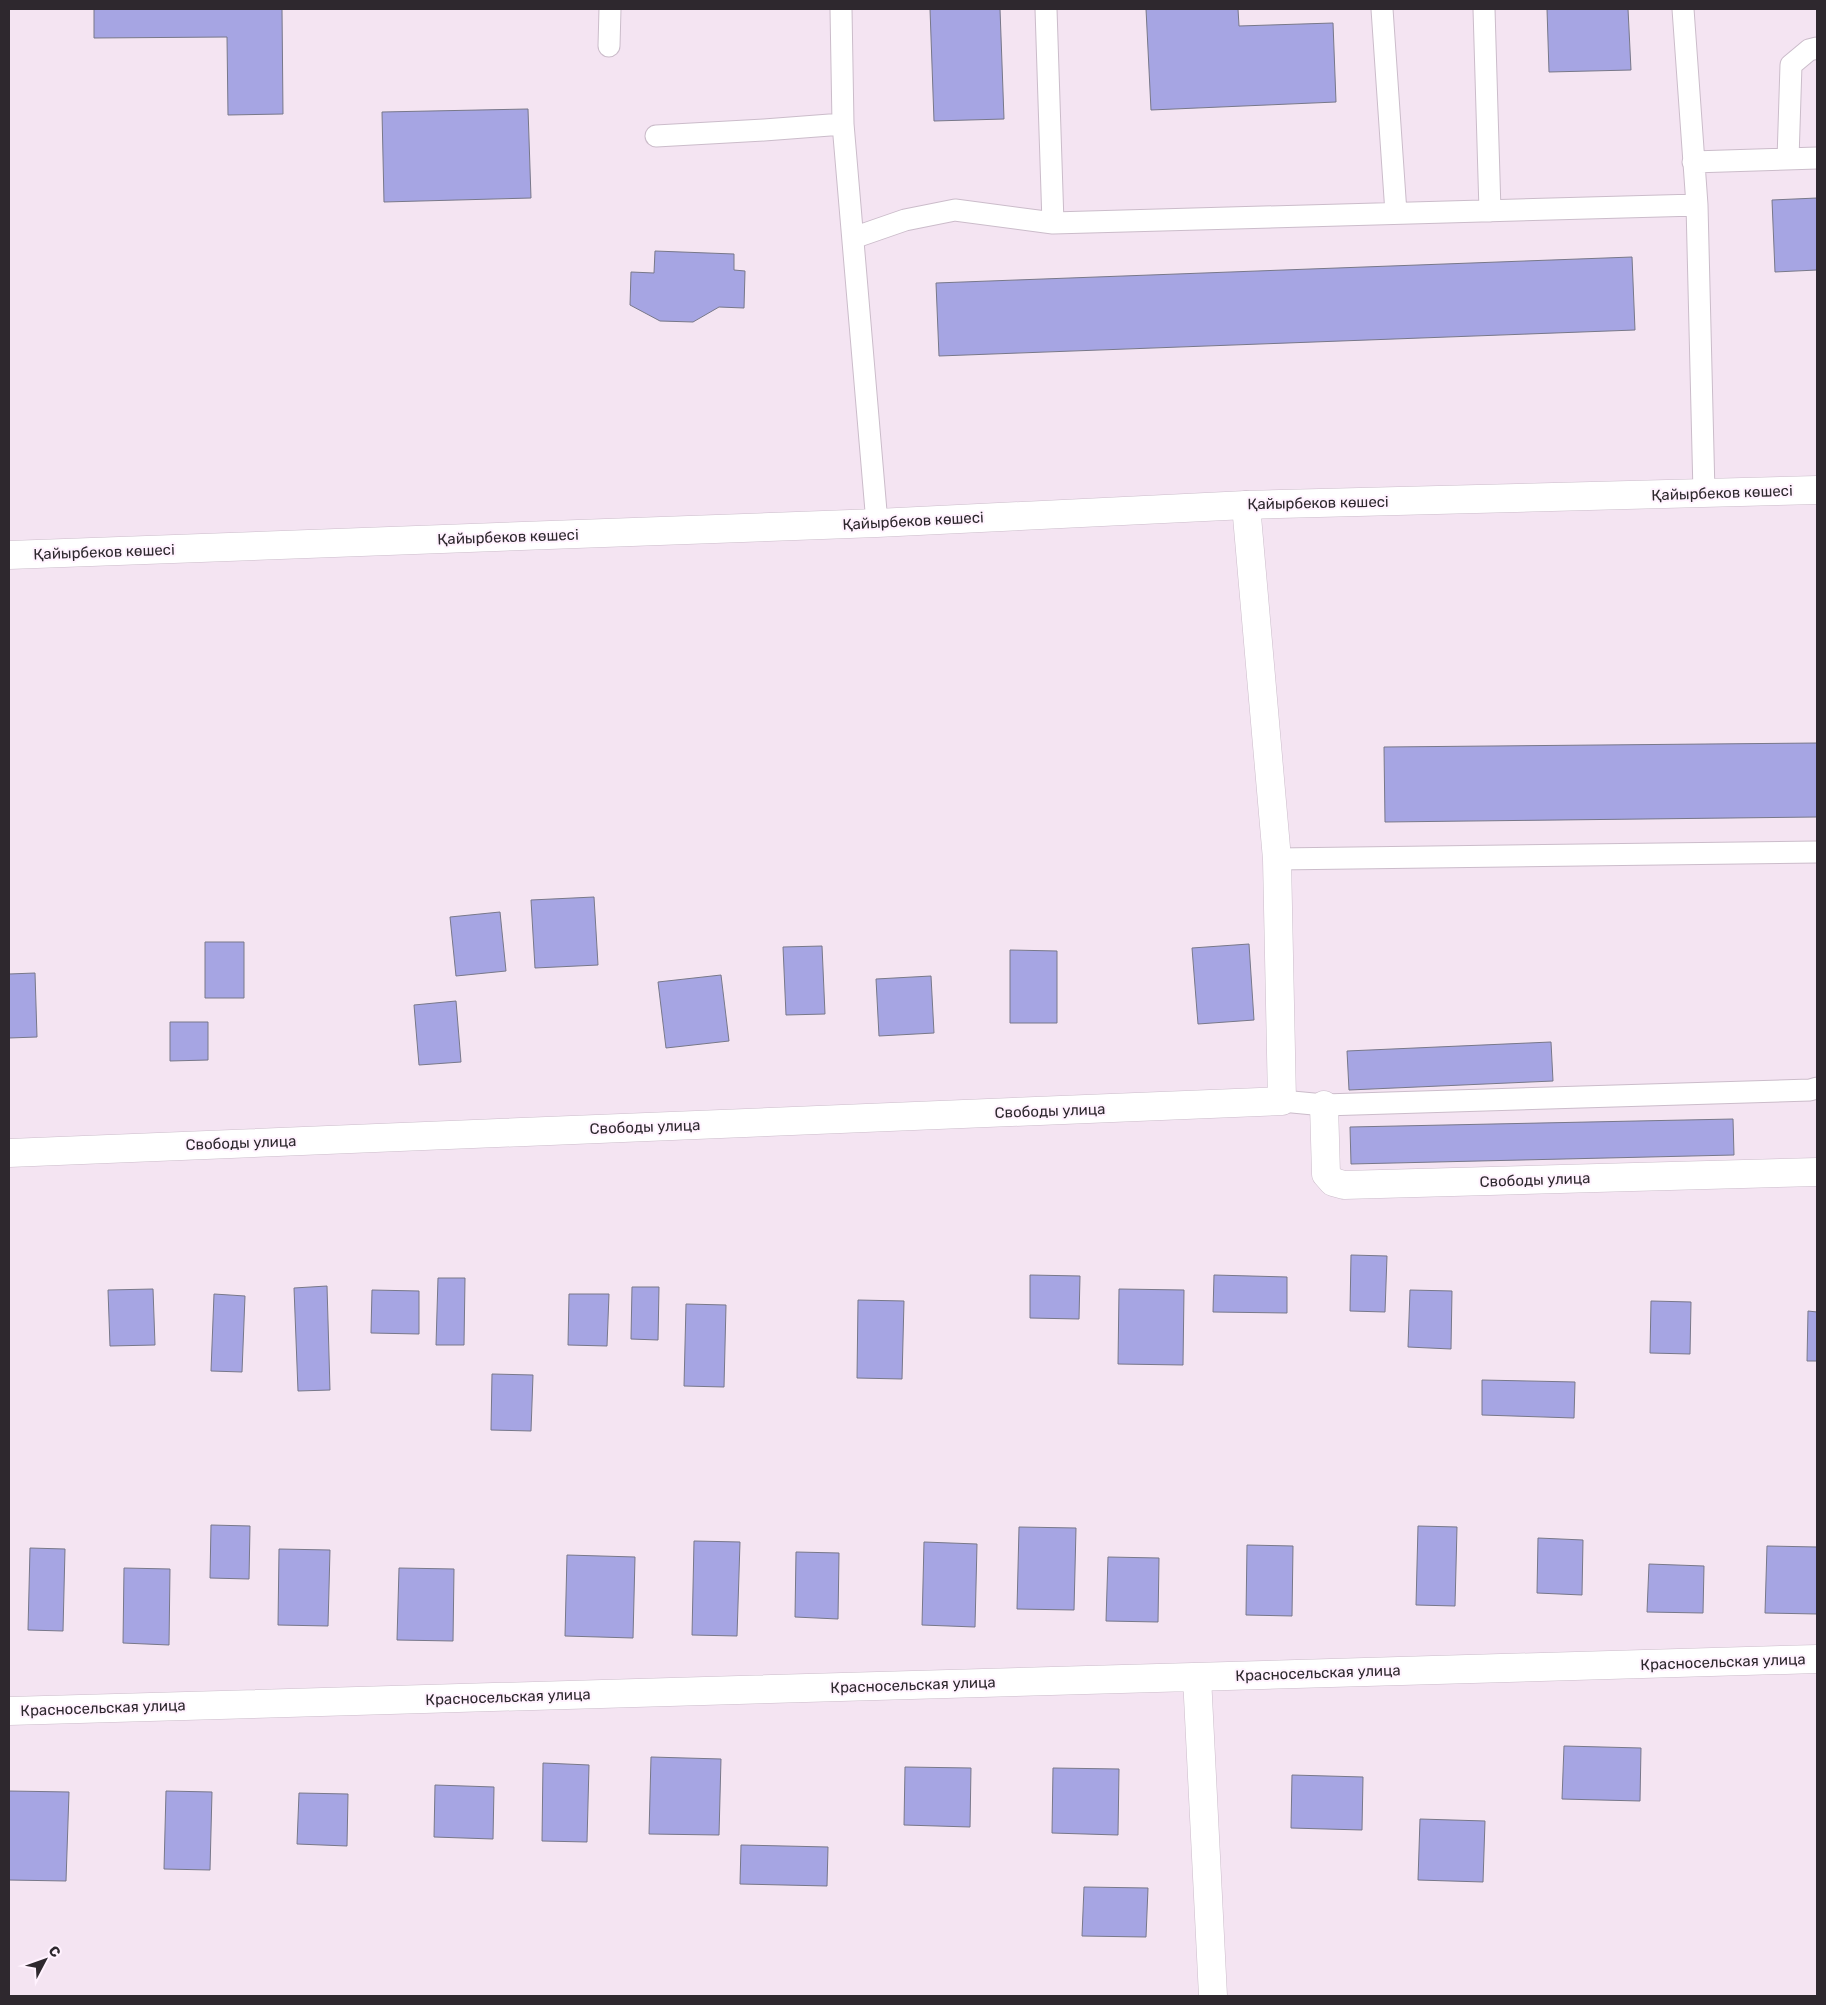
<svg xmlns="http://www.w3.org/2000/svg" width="1826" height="2005" font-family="Rubik,sans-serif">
	<rect width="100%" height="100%" fill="#f4e4f2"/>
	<!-- building -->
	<path fill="#a6a5e3" stroke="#787889" d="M94 9H282L283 114 228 115 227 37 94 38Z
		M930 9H1000L1004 119 934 121Z
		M1146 9H1238L1239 26 1333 23 1336 102 1151 110Z
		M1547 9H1628L1631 70 1549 72Z
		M528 109 531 198 384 202 382 112Z
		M1817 198V270L1775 272 1772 200Z
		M655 251 734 254V270L745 271 744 308 719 307 693 322 660 321 630 305 631 272 654 273Z
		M1632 257 1635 330 939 356 936 283Z
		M1817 743V817L1385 822 1384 747Z
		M594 897 598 965 535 968 531 900Z
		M500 912 506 971 456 976 450 917Z
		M205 942H244V998H205Z
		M1249 944 1254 1020 1198 1024 1192 948Z
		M822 946 825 1014 786 1015 783 947Z
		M1010 950 1057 951V1023H1010Z
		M35 973 37 1037 9 1038V974Z
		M721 975 729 1041 666 1048 658 982Z
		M931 976 934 1033 879 1036 876 979Z
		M456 1001 461 1062 419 1065 414 1005Z
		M170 1022H208V1060L170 1061Z
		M1551 1042 1553 1081 1349 1090 1347 1051Z
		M1733 1119 1734 1155 1351 1164 1350 1127Z
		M1351 1255 1387 1256 1385 1312 1350 1311Z
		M1030 1275 1080 1276 1079 1319 1030 1318Z
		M1214 1275 1287 1277V1313L1213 1312Z
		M438 1278H465L464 1345H436Z
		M327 1286 330 1390 298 1391 294 1288Z
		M632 1287H659L658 1340 631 1339Z
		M153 1289 155 1345 110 1346 108 1290Z
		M1119 1289 1184 1290 1183 1365 1118 1364Z
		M372 1290 419 1291V1334L371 1333Z
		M1410 1290 1452 1291 1451 1349 1408 1347Z
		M214 1294 245 1296 242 1372 211 1371Z
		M569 1294H609L607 1346 568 1345Z
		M858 1300 904 1301 902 1379 857 1378Z
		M1651 1301 1691 1302 1690 1354 1650 1353Z
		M686 1304 726 1305 724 1387 684 1386Z
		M1808 1311 1817 1312V1361H1807Z
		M492 1374 533 1375 531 1431 491 1430Z
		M1482 1380 1575 1382 1574 1418 1482 1415Z
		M211 1525 250 1526 249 1579 210 1578Z
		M1418 1526 1457 1527 1455 1606 1416 1605Z
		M1019 1527 1076 1528 1074 1610 1017 1609Z
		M1538 1538 1583 1540 1582 1595 1537 1593Z
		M694 1541 740 1542 737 1636 692 1635Z
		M924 1542 977 1544 975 1627 922 1625Z
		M1247 1545 1293 1546 1292 1616 1246 1615Z
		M1767 1546 1817 1547V1614L1765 1613Z
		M30 1548 65 1549 63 1631 28 1630Z
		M279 1549 330 1550 328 1626 278 1625Z
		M796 1552 839 1553 838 1619 795 1617Z
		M567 1555 635 1557 633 1638 565 1636Z
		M1108 1557 1159 1558 1158 1622 1106 1621Z
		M1649 1564 1704 1566 1703 1613 1647 1612Z
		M124 1568 170 1569 169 1645 123 1643Z
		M399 1568 454 1569 453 1641 397 1640Z
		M1564 1746 1641 1748 1640 1801 1562 1799Z
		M651 1757 721 1759 719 1835 649 1834Z
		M543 1763 589 1765 587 1842 542 1841Z
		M905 1767 971 1768 970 1827 904 1825Z
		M1053 1768 1119 1769 1118 1835 1052 1833Z
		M1292 1775 1363 1777 1362 1830 1291 1828Z
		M435 1785 494 1787 493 1839 434 1837Z
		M9 1791 69 1792 66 1881 9 1880Z
		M166 1791 212 1792 210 1870 164 1869Z
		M299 1793 348 1794 347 1846 297 1844Z
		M1420 1819 1485 1821 1483 1882 1418 1880Z
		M741 1845 828 1847 827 1886 740 1884Z
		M1084 1887 1148 1888 1146 1937 1082 1936Z"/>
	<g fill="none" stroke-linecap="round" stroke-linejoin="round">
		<!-- lane casing -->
		<g stroke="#cbbcca" stroke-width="23">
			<path id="lane" d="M841 9 843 124 877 523
				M1046 9 1053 223
				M1382 9 1396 213
				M1484 9 1490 211
				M1683 9 1697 205 1704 493
				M609 46 610 9
				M656 136 764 130 843 124
				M1788 159 1791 65 1809 50 1817 48
				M1693 162 1817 158
				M853 238 905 220 955 210 1053 223 1697 205
				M1277 859 1817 852
				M1282 1101 1324 1105 1810 1090 1817 1088"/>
		</g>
		<!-- street casing -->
		<g stroke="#cbbcca" stroke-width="29">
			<path id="street" d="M1324 1105 1326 1174 1333 1182 1344 1185 1817 1172
				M9 1153 1282 1101 1277 859 1246 505
				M1197 1677 1213 1996
				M9 1711 1817 1659"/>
		</g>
		<!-- secondary casing -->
		<g stroke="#cbbcca" stroke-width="29">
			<path id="secondary" d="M9 555 877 523 1246 505 1817 490"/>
		</g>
		<!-- lane -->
		<use href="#lane" stroke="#fff" stroke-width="21"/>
		<!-- street -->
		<use href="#street" stroke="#fff" stroke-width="28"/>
		<!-- secondary -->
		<use href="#secondary" stroke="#fff" stroke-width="28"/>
	</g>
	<g text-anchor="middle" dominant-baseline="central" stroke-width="4" stroke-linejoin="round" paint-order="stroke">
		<!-- street labels -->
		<g font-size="15" fill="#2e282e" stroke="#fff2fe">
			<text transform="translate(1722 493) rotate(-2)">Қайырбеков көшесі</text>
			<text transform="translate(1318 503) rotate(-1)">Қайырбеков көшесі</text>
			<text transform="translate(913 521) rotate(-3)">Қайырбеков көшесі</text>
			<text transform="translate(508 537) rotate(-2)">Қайырбеков көшесі</text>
			<text transform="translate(104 552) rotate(-2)">Қайырбеков көшесі</text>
			<text transform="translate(1050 1111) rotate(-2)">Свободы улица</text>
			<text transform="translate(645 1127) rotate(-2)">Свободы улица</text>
			<text transform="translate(241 1143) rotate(-2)">Свободы улица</text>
			<text transform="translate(1535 1180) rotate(-2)">Свободы улица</text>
			<text transform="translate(1723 1662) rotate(-2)">Красносельская улица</text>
			<text transform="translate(1318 1673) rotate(-2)">Красносельская улица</text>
			<text transform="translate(913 1685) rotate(-2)">Красносельская улица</text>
			<text transform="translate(508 1697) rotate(-2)">Красносельская улица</text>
			<text transform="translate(103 1708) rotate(-2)">Красносельская улица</text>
		</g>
	</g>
	<!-- border -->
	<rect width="1826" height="2005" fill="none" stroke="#2e282e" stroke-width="20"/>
	<!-- north arrow -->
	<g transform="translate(45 1960) rotate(49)" stroke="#fff2fe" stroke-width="4" paint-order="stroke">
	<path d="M0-4L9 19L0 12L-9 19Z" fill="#2e282e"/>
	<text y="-8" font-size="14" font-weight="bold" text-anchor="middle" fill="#2e282e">С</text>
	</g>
</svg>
